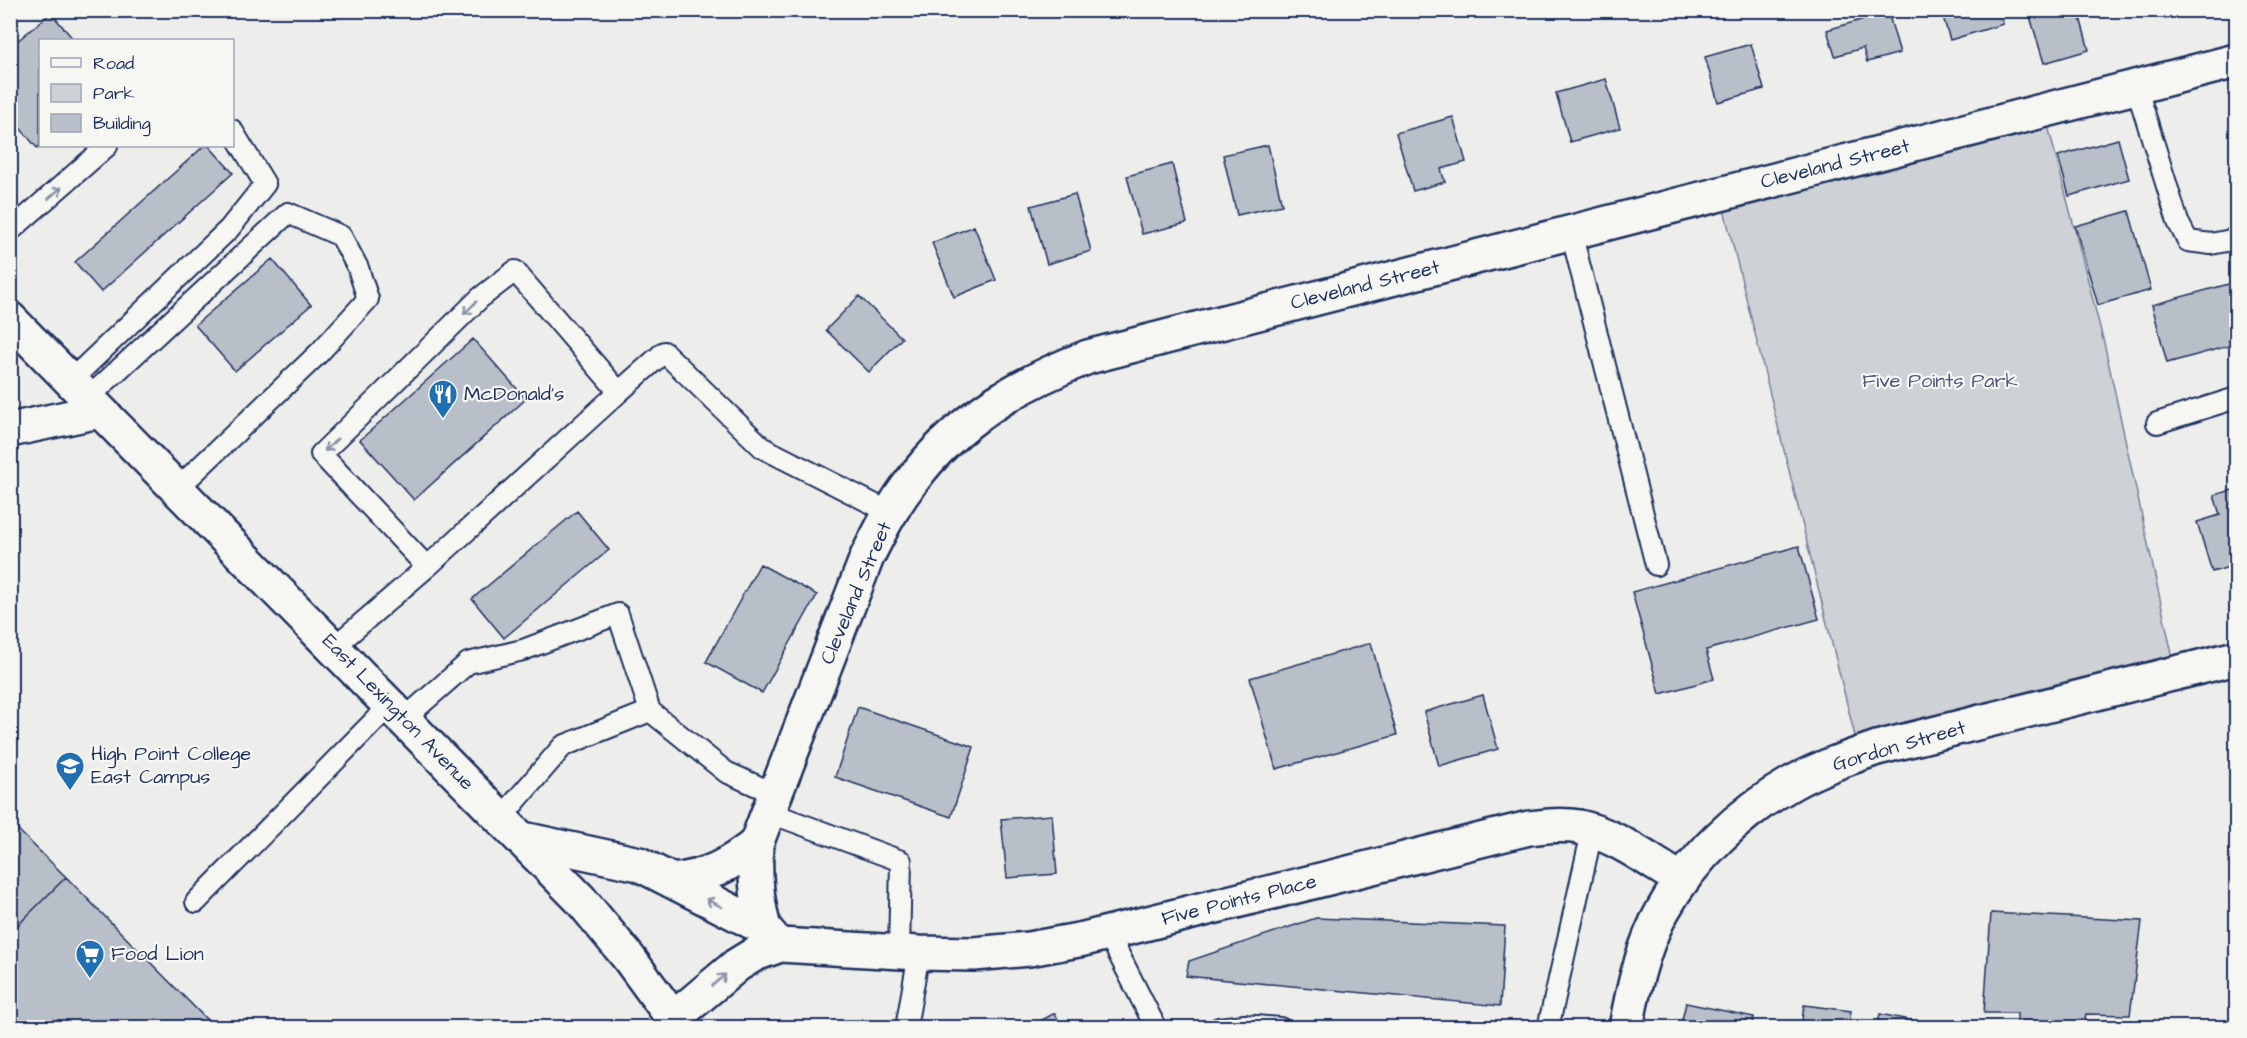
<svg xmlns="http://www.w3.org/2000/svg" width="2247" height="1038" font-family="'Architects Daughter',sans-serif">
	<rect width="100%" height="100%" fill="#edeeec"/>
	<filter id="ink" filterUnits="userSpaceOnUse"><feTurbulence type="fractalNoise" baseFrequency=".0167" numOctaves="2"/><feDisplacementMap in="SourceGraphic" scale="12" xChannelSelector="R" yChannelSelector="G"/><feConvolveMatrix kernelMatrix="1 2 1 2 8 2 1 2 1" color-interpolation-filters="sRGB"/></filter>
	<g filter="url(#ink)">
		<!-- green -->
		<path fill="#ced2d7" stroke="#74809a" stroke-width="1.5" d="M2046 118 2105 347 2174 663 1855 736 1720 193Z"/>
		<!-- building -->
		<path fill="#b9bfc8" stroke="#1b2f5e" stroke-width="1.5" d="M1941 10H1999L2003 24 1950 40Z
			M2028 10H2078L2089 50 2044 63Z
			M1888 12 1900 53 1867 62 1863 48 1835 56 1827 30Z
			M51 13 74 40H40V145L37 148 10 116V47Z
			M1751 44 1764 89 1718 102 1705 57Z
			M1606 79 1620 128 1570 142 1556 93Z
			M1453 117 1466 162 1441 169 1445 182 1413 191 1396 133Z
			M2118 139 2129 179 2069 196 2058 156Z
			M1268 145 1282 205 1237 215 1223 155Z
			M204 146H209L233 173 101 292 75 262Z
			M1172 164 1187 223 1142 234 1127 176Z
			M1075 194 1091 251 1047 264 1031 206Z
			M2129 211 2151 290 2098 305 2075 226Z
			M974 226 996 280 954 297 932 243Z
			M272 259 311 305 235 371 195 325Z
			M2236 282V344L2167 363 2152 305Z
			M859 296 902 338 869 372 826 330Z
			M473 339 526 399 414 500 360 440Z
			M2236 489V565L2212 572 2197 522 2220 515 2214 495Z
			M577 511 609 550 504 638 472 599Z
			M1799 546 1819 619 1706 650 1714 679 1660 694 1632 592Z
			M760 564 817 595 762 693 706 662Z
			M1371 643 1397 735 1276 769 1250 678Z
			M1483 695 1498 749 1439 766 1424 712Z
			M858 707 974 747 951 817 835 777Z
			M1052 815 1057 874 1007 878 1001 819Z
			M10 822 66 877 10 933Z
			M66 877 215 1028H10V933Z
			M1991 913 2142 921 2130 1015 2086 1014 2083 1028H2017V1013H1984Z
			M1316 918 1505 926 1500 1006 1186 976 1189 961Z
			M1686 1003 1754 1017 1751 1028H1680Z
			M1804 1005 1851 1011 1849 1028H1801Z
			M1055 1013 1062 1028H1027Z
			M1880 1014 1929 1024 1928 1028H1877Z"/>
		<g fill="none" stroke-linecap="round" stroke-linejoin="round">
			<!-- service casing -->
			<g stroke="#1b2f5e" stroke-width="24">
				<path id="service" d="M2136 86 2178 222 2188 241 2211 244 2236 239
					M10 231 107 146
					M1571 232 1656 565
					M70 381 229 229 265 184 232 130
					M619 392 664 352 763 448 891 513
					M87 399 288 213 341 236 358 268 368 299 319 353 177 489
					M2157 423 2236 398
					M334 647 427 567 619 392 515 271 480 298 321 454 427 567
					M650 711 726 772 775 794
					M404 719 468 663 523 650 618 614 650 711 563 746 502 817
					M768 812 901 861 899 952
					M196 902 390 705
					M1108 933 1156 1028
					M906 1028 919 953
					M1219 1028 1244 1025 1280 1028
					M1548 1028 1592 832"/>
			</g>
			<!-- minor casing -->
			<g stroke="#1b2f5e" stroke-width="38">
				<path id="minor" d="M523 839 639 864 764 928 772 937
					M672 881C708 877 728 866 756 844
					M764 928C756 898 755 875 756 844L867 557C880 531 893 505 911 482 956 420 1018 384 1088 357L2236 61
					M674 1018 737 965 755 954 780 945 919 953 974 954 1029 949 1084 939 1529 828C1546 826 1563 824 1579 827 1616 835 1650 862 1682 880"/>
			</g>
			<!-- tertiary casing -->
			<g stroke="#1b2f5e" stroke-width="38">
				<path id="tertiary" d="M10 430 99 411
					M1626 1028C1633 988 1643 945 1663 910 1692 858 1740 812 1792 783 1819 768 1848 758 1877 748L2236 658"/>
			</g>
			<!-- secondary casing -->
			<g stroke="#1b2f5e" stroke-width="38">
				<path id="secondary" d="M10 319 580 899 628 957 680 1028"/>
			</g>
			<!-- service -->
			<use href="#service" stroke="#f6f6f2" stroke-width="20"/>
			<!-- minor -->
			<use href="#minor" stroke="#f6f6f2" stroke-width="33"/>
			<!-- tertiary -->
			<use href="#tertiary" stroke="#f6f6f2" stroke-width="33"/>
			<!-- secondary -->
			<use href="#secondary" stroke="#f6f6f2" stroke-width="33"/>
		</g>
		<!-- one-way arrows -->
		<defs><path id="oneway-shaft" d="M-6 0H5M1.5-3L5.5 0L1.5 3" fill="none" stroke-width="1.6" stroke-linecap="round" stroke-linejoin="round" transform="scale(1.5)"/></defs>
		<g stroke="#8892a8">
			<use href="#oneway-shaft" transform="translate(55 193) rotate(-41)"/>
			<use href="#oneway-shaft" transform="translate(470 308) rotate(135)"/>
			<use href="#oneway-shaft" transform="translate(331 445) rotate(135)"/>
			<use href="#oneway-shaft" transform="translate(714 903) rotate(-153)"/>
			<use href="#oneway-shaft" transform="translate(719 980) rotate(-41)"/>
		</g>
	</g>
	<!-- icons -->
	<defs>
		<g id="restaurant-pin" transform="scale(1.5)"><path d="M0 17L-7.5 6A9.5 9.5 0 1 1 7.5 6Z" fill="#1f6fb2" stroke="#f6f6f2"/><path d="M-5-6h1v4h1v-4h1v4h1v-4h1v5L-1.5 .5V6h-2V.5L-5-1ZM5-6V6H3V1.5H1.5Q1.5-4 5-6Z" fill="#fff"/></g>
		<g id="school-pin" transform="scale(1.5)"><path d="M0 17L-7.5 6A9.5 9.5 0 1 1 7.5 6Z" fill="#1f6fb2" stroke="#f6f6f2"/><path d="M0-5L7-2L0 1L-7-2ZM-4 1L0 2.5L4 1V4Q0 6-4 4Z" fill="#fff"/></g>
		<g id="supermarket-pin" transform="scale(1.5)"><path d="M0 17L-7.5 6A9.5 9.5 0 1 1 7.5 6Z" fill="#1f6fb2" stroke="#f6f6f2"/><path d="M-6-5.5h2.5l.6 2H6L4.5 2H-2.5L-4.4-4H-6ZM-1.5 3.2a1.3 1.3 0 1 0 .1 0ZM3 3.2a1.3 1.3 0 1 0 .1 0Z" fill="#fff"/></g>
	</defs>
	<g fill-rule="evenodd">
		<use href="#restaurant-pin" x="443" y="394"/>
		<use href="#school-pin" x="70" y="766"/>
		<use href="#supermarket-pin" x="90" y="954"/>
	</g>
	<g text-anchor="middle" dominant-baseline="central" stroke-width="4.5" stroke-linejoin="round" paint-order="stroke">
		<!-- street labels -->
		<g font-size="20" fill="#1b2f5e" stroke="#f6f6f2">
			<text transform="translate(1835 164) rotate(-14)">Cleveland Street</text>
			<text transform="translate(1365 285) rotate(-14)">Cleveland Street</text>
			<text transform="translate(856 593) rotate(-67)">Cleveland Street</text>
			<text transform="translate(398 712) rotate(46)">East Lexington Avenue</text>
			<text transform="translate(1899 746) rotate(-16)">Gordon Street</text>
			<text transform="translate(1239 900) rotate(-14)">Five Points Place</text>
		</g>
		<!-- park labels -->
		<g font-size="20" fill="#48587c" stroke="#f6f6f2">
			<text x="1940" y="381">Five Points Park</text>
		</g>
		<!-- poi labels -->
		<g font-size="20" fill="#1b2f5e" stroke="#f6f6f2" text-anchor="start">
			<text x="464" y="394">McDonald's</text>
			<text x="91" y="754">High Point College<tspan x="91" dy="23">East Campus</tspan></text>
			<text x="111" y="954">Food Lion</text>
		</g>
	</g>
	<!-- margin -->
	<rect width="2247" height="1038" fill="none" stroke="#f6f6f2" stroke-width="36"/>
	<rect x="18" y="18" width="2211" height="1002" fill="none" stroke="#1b2f5e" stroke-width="2" filter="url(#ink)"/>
	<!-- legend -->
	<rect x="39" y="39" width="195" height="108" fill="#f6f6f2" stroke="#9ea6b7" stroke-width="1.5"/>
	<rect x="51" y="58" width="30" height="9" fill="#f6f6f2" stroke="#9ea6b7" stroke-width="1.5"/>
	<text x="93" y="69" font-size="18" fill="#1b2f5e">Road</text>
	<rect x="51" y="84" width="30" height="18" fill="#ced2d7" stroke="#9ea6b7" stroke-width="1.5"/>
	<text x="93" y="99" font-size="18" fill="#1b2f5e">Park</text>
	<rect x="51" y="114" width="30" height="18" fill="#b9bfc8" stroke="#9ea6b7" stroke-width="1.5"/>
	<text x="93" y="129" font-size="18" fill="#1b2f5e">Building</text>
</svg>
